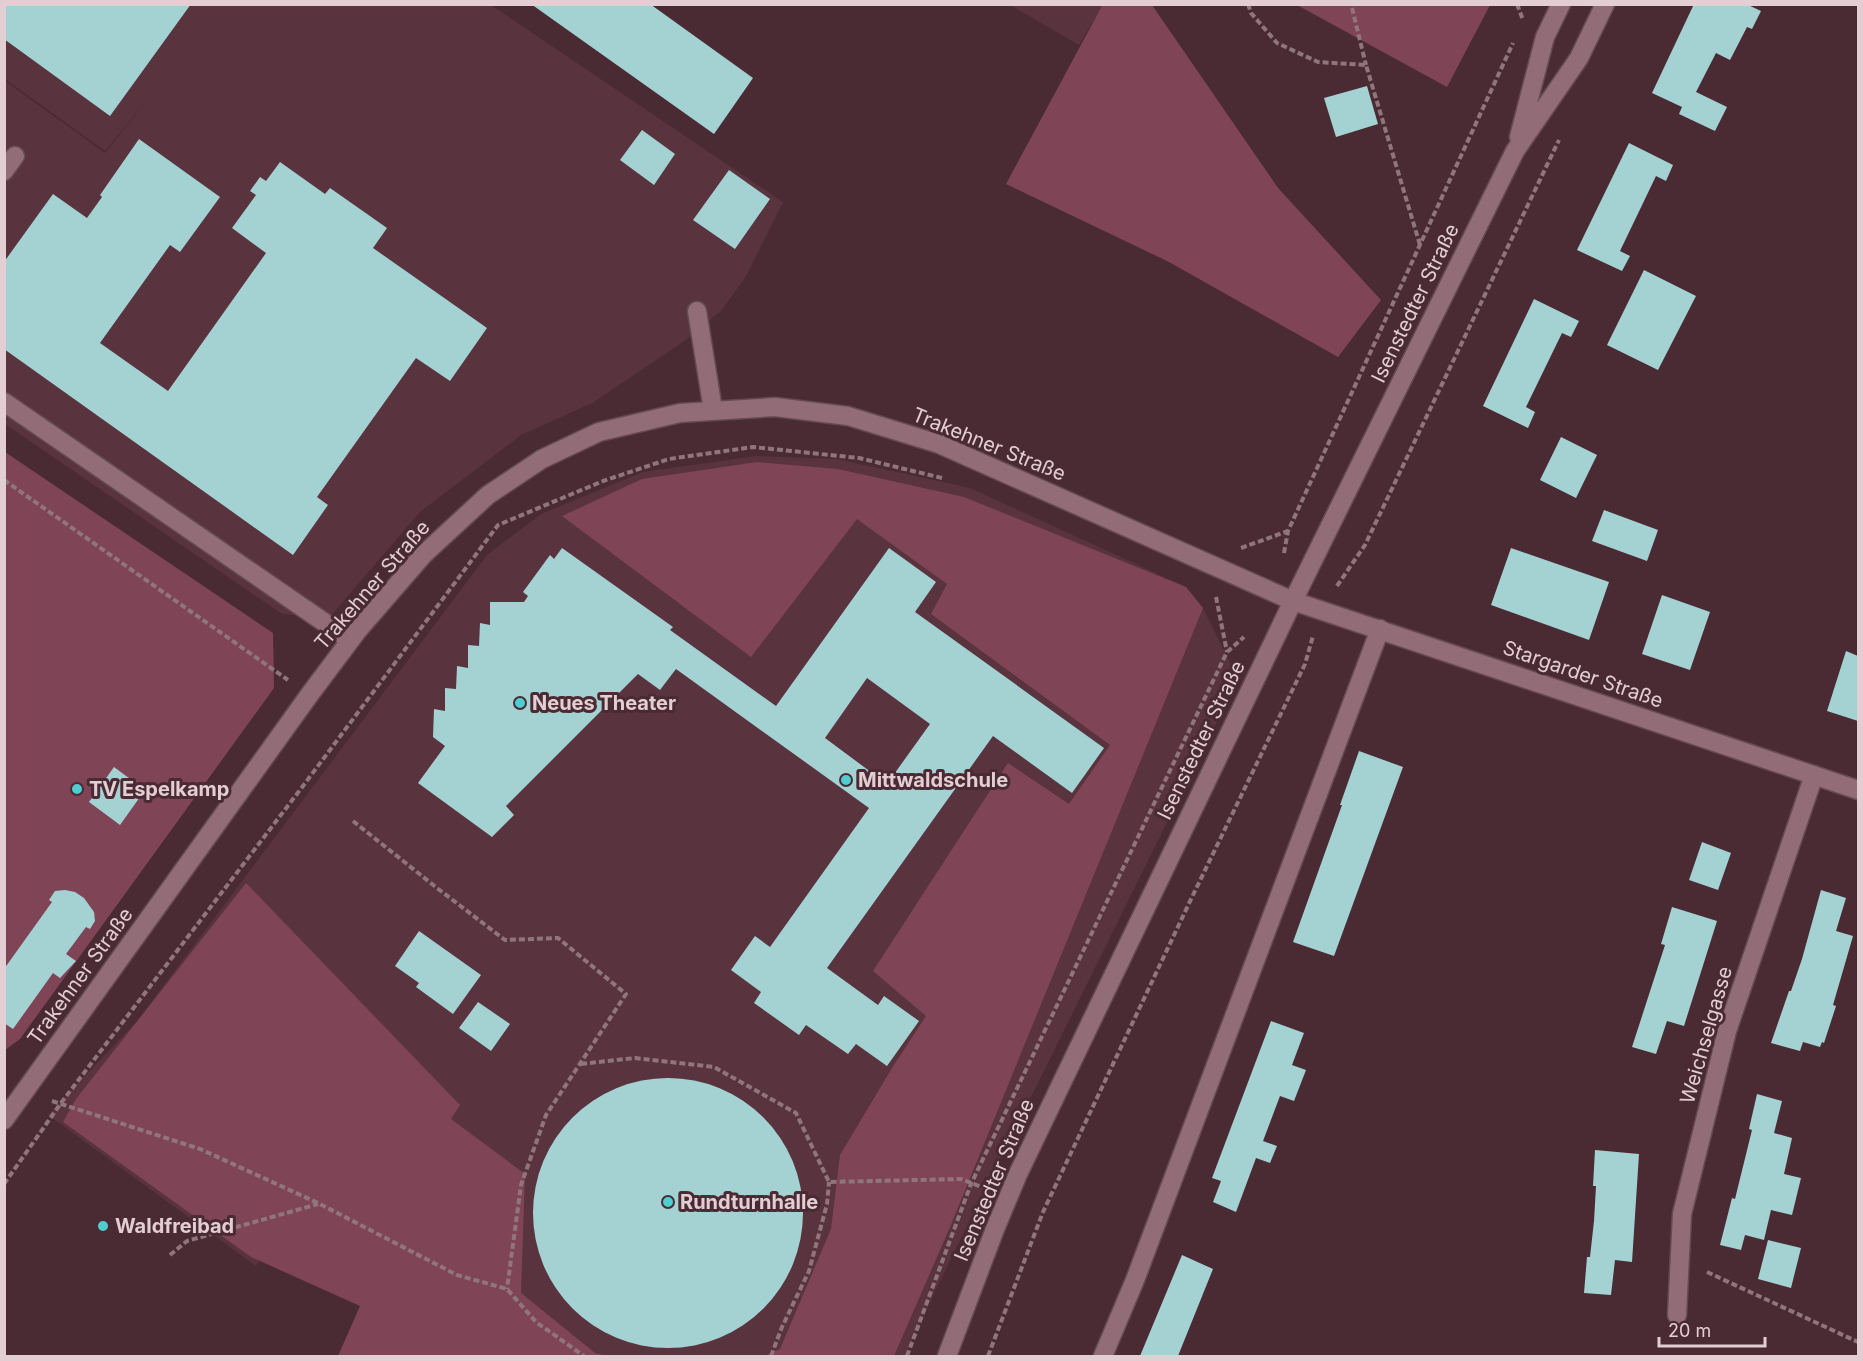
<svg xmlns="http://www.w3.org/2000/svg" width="1863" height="1361" font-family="Inter,sans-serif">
	<rect width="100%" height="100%" fill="#4a2b34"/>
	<!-- built -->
	<path fill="#59333e" d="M5 5H491L783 202 745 278 721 311 683 342 594 402 521 435 420 512 329 618 282 614 5 424V81L105 153 145 103 105 151 5 79Z
		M1010 5H1103L1079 45Z
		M756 456 837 459 970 488 1186 587 1203 608 1238 679 937 1287 905 1356H504L266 1252 256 1266 48 1115 137 1021 487 555 541 514 643 472Z"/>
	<!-- green -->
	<path fill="#7f4556" d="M1103 4 1152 5 1278 188 1381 300 1338 357 1169 262 1006 184Z
		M1297 5H1490L1447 87Z
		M5 452 273 633 274 688 20 1039 5 1050Z
		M757 462 838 469 964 497 1186 587 1203 608 950 1227 894 1356H765L780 1349 831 1229 840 1155 892 1068 926 1016 873 971 1008 763 1069 804 1110 745 931 614 947 584 857 519 751 657 562 516 642 479Z
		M246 883 460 1105 451 1119 525 1174 521 1293 595 1353 607 1356H338L360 1306 251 1257 63 1122 76 1099Z"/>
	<!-- building -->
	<path fill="#a4d2d3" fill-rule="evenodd" d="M4 4H191L110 116 4 39Z
		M531 4H650L753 78 714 134Z
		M1694 4H1746L1761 11 1752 29 1747 27 1730 60 1716 53 1696 92 1727 107 1715 131 1679 114 1682 107 1652 93Z
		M1367 86 1378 124 1336 137 1324 98Z
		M642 130 675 154 654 185 620 160Z
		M139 139 220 197 180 252 170 245 100 343 168 391 266 253 232 228 256 195 250 191 260 177 266 181 280 162 325 194 330 188 387 228 373 248 487 328 450 381 416 358 317 497 328 505 293 555 4 349V262L53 194 87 218 102 197 100 195Z
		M1629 143 1673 165 1666 181 1656 176 1620 251 1630 256 1622 271 1577 250Z
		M729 170 770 199 735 249 693 220Z
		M1644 270 1696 296 1658 370 1607 345Z
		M1534 299 1579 321 1571 337 1562 333 1526 407 1535 412 1528 428 1483 406Z
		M1561 437 1597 455 1576 498 1540 480Z
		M1604 510 1658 530 1647 561 1592 541Z
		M562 548 673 627 670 630 776 706 889 548 936 582 915 612 1104 748 1072 793 993 736 827 968 878 1005 884 996 919 1021 887 1066 856 1044 848 1054 806 1025 799 1035 754 1003 761 992 731 970 755 936 770 947 869 808 676 669 660 690 638 674 506 806 514 815 492 837 418 783 445 746 433 737 434 709 445 711V688L456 689 457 666 468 668V645L479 646 480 623 490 625V602H524L528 596 523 592 550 555 554 559ZM867 678 930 724 887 784 825 738Z
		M1511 548 1609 582 1589 640 1491 605Z
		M1662 595 1710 612 1690 670 1642 654Z
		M1846 651 1858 656V721L1827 711Z
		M1359 751 1403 767 1334 956 1293 942 1342 805H1340Z
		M114 767 145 790 120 825 89 802Z
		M1702 842 1731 853 1718 890 1689 880Z
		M65 890 75 892 84 898 94 912 95 921 90 929 86 927 66 954 76 961 60 978 53 973 13 1029 4 1023V969L52 902 49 900 55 891Z
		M1821 890 1846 898 1836 931 1853 936 1833 1005 1836 1006 1824 1043 1822 1042 1820 1047 1803 1042 1800 1051 1771 1043 1789 991H1791L1802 959Z
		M1672 907 1717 921 1684 1026 1667 1021 1656 1054 1632 1047 1665 945 1661 944Z
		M419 931 481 975 453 1014 416 987 419 983 395 966Z
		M478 1002 510 1024 491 1051 459 1028Z
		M1271 1021 1304 1033 1292 1065 1306 1070 1294 1101 1280 1096 1263 1141 1277 1146 1270 1163 1256 1158 1236 1212 1213 1202 1221 1181 1212 1178Z
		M533 1213a135 135 0 1 1 270 0a135 135 0 1 1-270 0Z
		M1757 1094 1782 1101 1774 1133 1792 1138 1784 1174 1801 1178 1792 1215 1771 1210 1764 1240 1745 1235 1741 1250 1720 1245 1732 1198 1735 1199 1752 1130 1749 1129Z
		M1595 1150 1639 1154 1632 1262 1615 1260 1611 1295 1584 1293 1587 1257H1590L1594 1221 1596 1186H1593Z
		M1768 1240 1801 1248 1791 1288 1758 1279Z
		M1182 1255 1213 1269 1178 1356H1140Z"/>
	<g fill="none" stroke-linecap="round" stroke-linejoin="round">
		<!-- lane casing -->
		<g stroke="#654a52" stroke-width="21">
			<path id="lane" d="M4 171 15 156
				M697 311 713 410
				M4 402 350 640
				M1103 1356 1135 1280 1380 629"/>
		</g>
		<!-- street casing -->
		<g stroke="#654a52" stroke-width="21">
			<path id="street" d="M4 1120 310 694 358 630 423 555 488 495 542 459 599 432 680 413 775 407 848 416 939 444 1293 601 1858 790
				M1677 1315 1682 1214 1727 1031 1814 775"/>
		</g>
		<!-- secondary casing -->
		<g stroke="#654a52" stroke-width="21">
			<path id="secondary" d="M1519 137 1545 37 1561 4
				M947 1356 995 1229 1018 1174 1293 601 1515 151 1579 58 1605 4"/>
		</g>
		<!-- path -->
		<path stroke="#90757c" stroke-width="4" stroke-dasharray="6 3" stroke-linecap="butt" d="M1248 4 1251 13 1277 43 1318 62 1366 65 1420 245
			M1517 4 1523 20
			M1352 8 1366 65
			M4 480 288 680
			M1241 548 1288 531
			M1284 553 1288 531 1513 43
			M1337 586 1365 545 1559 140
			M1216 597 1227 652
			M353 821 437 888 505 940 558 938 626 994 546 1115 521 1185 507 1289
			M581 1064 635 1058 714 1067 796 1113 829 1182 961 1179 984 1188
			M52 1101 200 1149 318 1203 457 1275 507 1289 536 1322 584 1356
			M4 1184 61 1103 303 786 498 525 603 481 669 459 753 447 859 458 942 478
			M170 1255 187 1241 318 1204
			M1707 1272 1858 1342
			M771 1356 782 1327 809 1271 827 1204 829 1182
			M907 1356 971 1184 1227 652 1244 637
			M988 1356 1043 1212 1193 895 1305 664 1313 636"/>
		<!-- lane -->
		<use href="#lane" stroke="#926d77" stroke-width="18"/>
		<!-- street -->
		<use href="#street" stroke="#926d77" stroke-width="18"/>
		<!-- secondary -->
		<use href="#secondary" stroke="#926d77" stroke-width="18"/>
	</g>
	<!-- markers -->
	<g fill="#51ccd1" stroke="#4a2b34" stroke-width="2">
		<circle cx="520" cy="703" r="6"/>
		<circle cx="846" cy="780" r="6"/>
		<circle cx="77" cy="789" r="6"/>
		<circle cx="668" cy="1202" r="6"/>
		<circle cx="103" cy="1226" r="6"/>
	</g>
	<g text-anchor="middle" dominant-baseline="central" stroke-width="6" stroke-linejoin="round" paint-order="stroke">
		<!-- street labels -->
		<g font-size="20" fill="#e3ced3" stroke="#4a2b34">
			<text transform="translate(1415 303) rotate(-64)">Isenstedter Straße</text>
			<text transform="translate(989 444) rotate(22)">Trakehner Straße</text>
			<text transform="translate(372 585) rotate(-49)">Trakehner Straße</text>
			<text transform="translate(1583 674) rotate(19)">Stargarder Straße</text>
			<text transform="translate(1201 740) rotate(-64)">Isenstedter Straße</text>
			<text transform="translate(80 976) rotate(-54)">Trakehner Straße</text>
			<text transform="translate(1706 1035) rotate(-74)">Weichselgasse</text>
			<text transform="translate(994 1180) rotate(-67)">Isenstedter Straße</text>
		</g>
		<!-- poi labels -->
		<g font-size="20" font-weight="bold" fill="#e3ced3" stroke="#4a2b34" text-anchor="start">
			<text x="532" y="703">Neues Theater</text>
			<text x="858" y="780">Mittwaldschule</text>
			<text x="89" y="789">TV Espelkamp</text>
			<text x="680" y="1202">Rundturnhalle</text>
			<text x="115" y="1226">Waldfreibad</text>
		</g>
	</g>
	<!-- border -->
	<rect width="1863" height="1361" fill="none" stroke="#e3ced3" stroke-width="12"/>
	<!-- scale -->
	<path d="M1659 1337v9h106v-9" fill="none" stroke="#e3ced3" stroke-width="3"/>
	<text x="1668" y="1337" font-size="18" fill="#e3ced3" stroke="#4a2b34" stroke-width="4.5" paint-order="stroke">20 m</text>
</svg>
